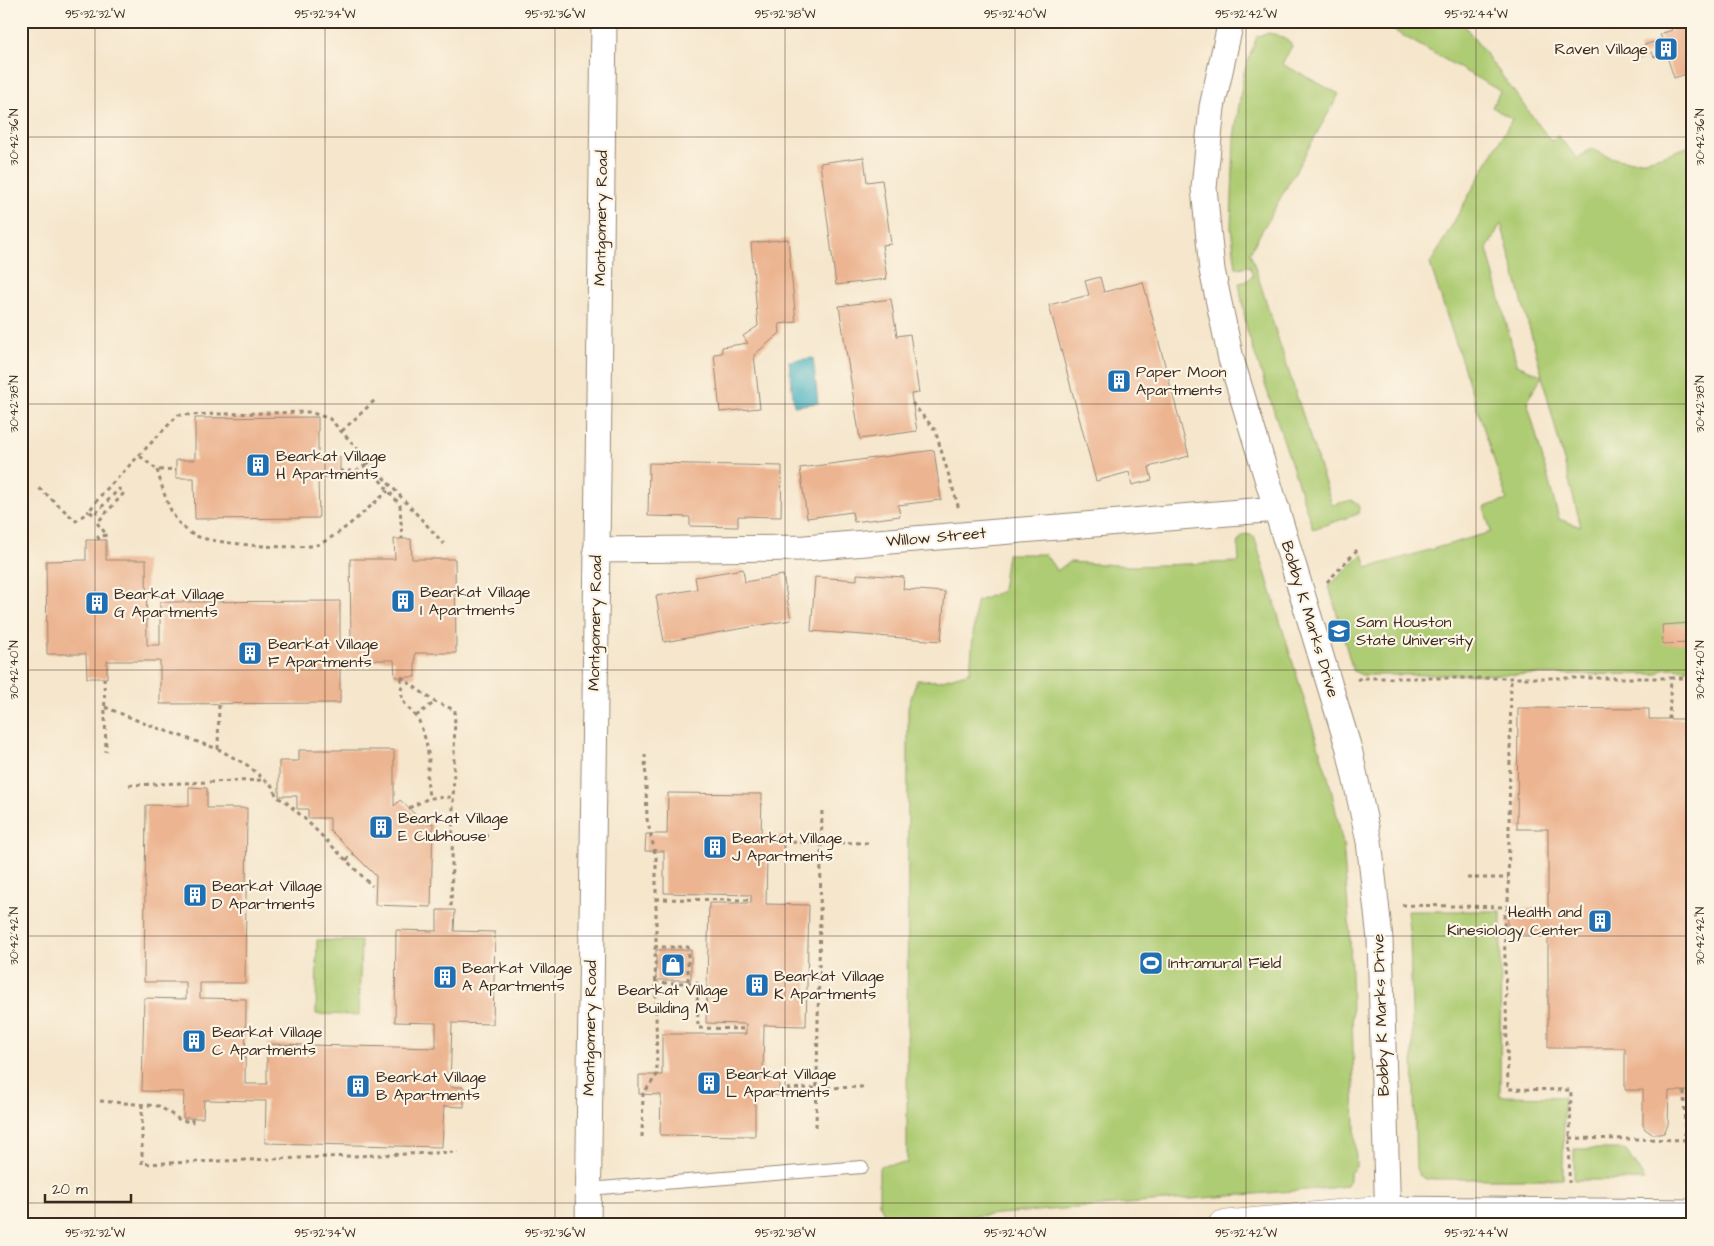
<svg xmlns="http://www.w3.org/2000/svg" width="1714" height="1246" font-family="'Architects Daughter',sans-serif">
	<rect width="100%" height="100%" fill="#fcf5e5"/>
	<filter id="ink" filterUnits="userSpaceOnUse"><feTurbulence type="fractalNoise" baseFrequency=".02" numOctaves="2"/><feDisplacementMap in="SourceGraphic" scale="10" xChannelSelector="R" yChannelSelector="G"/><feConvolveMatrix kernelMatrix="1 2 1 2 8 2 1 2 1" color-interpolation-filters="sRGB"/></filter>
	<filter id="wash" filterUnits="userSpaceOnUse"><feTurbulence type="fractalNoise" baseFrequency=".0096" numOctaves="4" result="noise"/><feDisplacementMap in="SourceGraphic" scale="20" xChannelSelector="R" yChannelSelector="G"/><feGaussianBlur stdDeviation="1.12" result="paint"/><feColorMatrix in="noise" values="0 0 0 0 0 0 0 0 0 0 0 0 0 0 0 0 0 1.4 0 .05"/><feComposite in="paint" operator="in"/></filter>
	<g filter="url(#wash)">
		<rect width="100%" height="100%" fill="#f5e6cc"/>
		<!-- green -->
		<path fill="#aecc73" stroke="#747b48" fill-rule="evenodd" d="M1377 21H1461L1551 141 1558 136 1578 159 1591 148C1631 171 1652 159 1693 145V669L1665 668 1657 674 1362 675 1353 671 1329 586 1363 554 1367 568 1491 532 1484 507 1507 500 1430 264 1512 119 1492 107 1500 91ZM1501 223 1542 375H1541L1517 365 1487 249ZM1542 376 1581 527 1559 519 1527 401Z
			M1269 33 1277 35 1290 42 1292 46 1282 64 1339 94 1250 252 1332 505 1352 500 1357 503 1359 507 1358 514 1313 529 1247 330 1239 283 1245 282 1253 276 1250 266 1236 268 1231 227 1234 138 1244 72 1257 36Z
			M1245 534 1254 536 1330 784 1343 844 1350 934 1356 1167 1350 1173V1180L1346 1186 1331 1188 897 1222 885 1216 879 1203V1168L883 1165 907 1163 908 707 917 680 939 681 970 672 976 602 1002 591 1007 554H1045L1057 571 1069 562 1133 566 1239 562C1239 552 1235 540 1245 534Z
			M1407 911H1501L1500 1096 1564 1097 1563 1179H1426L1419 1175 1416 1168 1410 939Z
			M317 940 361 941 359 1015 316 1014Z
			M1574 1149H1625L1645 1180H1574Z"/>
		<!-- water -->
		<path fill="#43b0c1" stroke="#3f6d70" d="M813 358 818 403 794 406 789 361Z"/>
		<g id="blocks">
			<!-- building -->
			<path fill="#ecb490" d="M1675 21H1693V81L1689 83 1686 74 1674 78 1666 53 1654 57 1652 52 1642 56 1639 47 1662 39 1660 34 1672 30 1670 23Z
				M864 157 867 182 882 180 891 244 882 245 887 279 836 285 820 163Z
				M788 239 796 322 779 324 780 333 754 355 760 408 720 412 714 354 722 353V347L748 343 743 336 758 326 751 243Z
				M1100 277 1104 292 1143 282 1189 456 1149 467 1152 480 1132 485 1129 472 1096 481 1049 305 1089 295 1085 281Z
				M891 299 897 336 910 334 919 393 911 394 917 431 860 439 839 306Z
				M318 417V457H340V477H318L319 518 195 519 194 478H176V460H195V418Z
				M934 450 941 500 898 505 900 516 854 522 852 512 807 518 800 468Z
				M649 463 782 466 781 517 738 516V527L690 526V517L648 516Z
				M394 539H411L412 559H455L456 653H415V677H395L394 660H340V703L160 704V661H107V678H87L86 654H47L46 561 86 560V540H106V560H146L147 645H160V602L340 601V643H351L350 559H395Z
				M743 569 745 582 783 575 791 620 664 642 656 596 697 589 695 577Z
				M857 574 904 577 903 589 945 592 941 641 811 631 815 577 857 580Z
				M1691 623 1692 643 1663 644 1662 625Z
				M1518 708 1649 709V719H1693V1091H1669L1668 1125 1664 1133 1660 1134H1652L1645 1129 1643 1125V1090H1625V1048H1548V934H1517L1510 930 1507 923 1508 915 1514 909 1548 908V829H1517Z
				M299 750H394V806L400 800 418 817 412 823H433L431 907 375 905 376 876 330 830V818H308V809H297V796H279V761H299Z
				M189 787 207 788V808H247L245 983H200V998L246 999 245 1084H267V1044L436 1048V1023L395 1022 396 930 437 931V910H455L454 931 495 932 493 1024 452 1023 450 1087H464V1107L444 1106 442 1147 265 1143 266 1101 204 1100 203 1118H183L184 1092 142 1091 144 998 186 999V982H144L146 805 189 806Z
				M668 793 762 794 761 835H784V855H767L766 904 809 905 806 1026 764 1025 763 1076H779V1095H755V1136L660 1135 661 1095 639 1094V1075H662V1034H746V1024L706 1023 709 903H751V895L664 893V851H645L646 834H667Z
				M656 950H691V980H656Z"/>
		</g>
	</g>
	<g filter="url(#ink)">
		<use href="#blocks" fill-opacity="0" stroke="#988875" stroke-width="1"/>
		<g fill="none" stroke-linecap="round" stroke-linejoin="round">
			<!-- lane casing -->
			<g stroke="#988875" stroke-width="14">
				<path id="lane" d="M588 1189 862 1167"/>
			</g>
			<!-- street casing -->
			<g stroke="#988875" stroke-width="27">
				<path id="street" d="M1231 21 1212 107 1204 188 1212 270 1231 359 1349 749 1369 841 1380 939 1388 1225
					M596 550 805 548 1277 509
					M1388 1209 1693 1212
					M588 1225 604 21"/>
			</g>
			<!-- secondary casing -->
			<g stroke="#988875" stroke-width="29">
				<path id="secondary" d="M1222 1225 1388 1209"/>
			</g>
			<!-- path -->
			<path stroke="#988875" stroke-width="3" stroke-dasharray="4 4" stroke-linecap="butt" d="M912 403 935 430 959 509
				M342 431 376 399
				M140 456 157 470 176 469
				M370 462 367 464 400 505 402 539
				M157 470C163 489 167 508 179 523 183 527 189 533 194 535 210 544 303 551 319 544 342 534 369 507 388 491
				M340 471H357L367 464
				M39 488 76 521 89 511
				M99 540 98 537 107 535 97 523 124 493 119 489 94 515 89 511 102 494 178 415 310 412 330 419 444 544
				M1327 582 1357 550
				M401 677 435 702 455 710 451 910
				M104 678 106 752
				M401 678 402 700 419 721 426 741 429 759 427 777 429 798
				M1671 678H1693
				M1357 680 1361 678H1671L1669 719
				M105 707 146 724 218 749 247 765 272 786 277 797 286 802 306 820 372 886
				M416 716 435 702
				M218 749 219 704
				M645 754 647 819 656 857V947H688V983
				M129 785 264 780
				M409 808 429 798 453 797
				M452 837 492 836
				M784 842 870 843
				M346 860 354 854
				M1467 878H1508
				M656 899 751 900
				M1402 905 1508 907 1511 678
				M1508 907 1504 917 1508 1089 1571 1090 1569 1183
				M655 983H697L698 1028 746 1029
				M779 1089 864 1087
				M1684 1091 1685 1140
				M100 1101 159 1106 180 1120 192 1122V1118
				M142 1104V1164L458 1152
				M816 1127 822 809
				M642 1137 643 1094 657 1075 655 948 656 947
				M1570 1138 1693 1140"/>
			<!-- lane -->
			<use href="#lane" stroke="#fff" stroke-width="12"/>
			<!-- street -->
			<use href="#street" stroke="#fff" stroke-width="25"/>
			<!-- secondary -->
			<use href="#secondary" stroke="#fff" stroke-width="28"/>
		</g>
	</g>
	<!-- ticks -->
	<path fill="none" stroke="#3b2a1e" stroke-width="1" stroke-opacity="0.45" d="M95 21V1225M325 21V1225M555 21V1225M785 21V1225M1015 21V1225M1246 21V1225M1476 21V1225M21 137H1693M21 404H1693M21 670H1693M21 936H1693M21 1203H1693"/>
	<!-- icons -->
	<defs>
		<g id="building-square" transform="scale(1.25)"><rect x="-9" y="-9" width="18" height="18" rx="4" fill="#1f6fb2" stroke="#fcf5e5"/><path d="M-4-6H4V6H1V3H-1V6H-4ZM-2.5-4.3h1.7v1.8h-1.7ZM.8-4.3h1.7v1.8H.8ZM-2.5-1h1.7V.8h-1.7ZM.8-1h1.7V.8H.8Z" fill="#fff"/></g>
		<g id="university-square" transform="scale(1.25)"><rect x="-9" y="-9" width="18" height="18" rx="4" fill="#1f6fb2" stroke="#fcf5e5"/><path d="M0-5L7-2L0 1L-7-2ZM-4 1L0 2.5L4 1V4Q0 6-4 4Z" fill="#fff"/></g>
		<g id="stadium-square" transform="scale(1.25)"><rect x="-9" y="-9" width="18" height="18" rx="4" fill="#1f6fb2" stroke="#fcf5e5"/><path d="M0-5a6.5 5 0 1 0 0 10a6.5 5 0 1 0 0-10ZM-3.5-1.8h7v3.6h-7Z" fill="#fff"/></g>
		<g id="shop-square" transform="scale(1.25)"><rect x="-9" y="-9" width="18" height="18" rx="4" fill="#1f6fb2" stroke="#fcf5e5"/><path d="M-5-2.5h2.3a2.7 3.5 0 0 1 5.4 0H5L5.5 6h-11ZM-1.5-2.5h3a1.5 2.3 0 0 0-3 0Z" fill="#fff"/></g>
	</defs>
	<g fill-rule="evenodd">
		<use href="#building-square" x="1666" y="49"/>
		<use href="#building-square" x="1119" y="381"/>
		<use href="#building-square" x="258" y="465"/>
		<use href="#building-square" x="403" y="601"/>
		<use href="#building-square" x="97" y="603"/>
		<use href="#university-square" x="1339" y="631"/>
		<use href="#building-square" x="250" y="653"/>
		<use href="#building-square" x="381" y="827"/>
		<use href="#building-square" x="715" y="847"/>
		<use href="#building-square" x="195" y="895"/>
		<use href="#building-square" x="1600" y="921"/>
		<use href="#stadium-square" x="1151" y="963"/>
		<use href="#shop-square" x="673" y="965"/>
		<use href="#building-square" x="445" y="977"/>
		<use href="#building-square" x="757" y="985"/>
		<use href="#building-square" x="194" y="1041"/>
		<use href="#building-square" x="709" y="1083"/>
		<use href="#building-square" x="358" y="1086"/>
	</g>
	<g text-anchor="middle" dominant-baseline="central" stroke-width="4.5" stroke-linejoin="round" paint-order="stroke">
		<!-- poi labels -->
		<g font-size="16" fill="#3b2a1e" stroke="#fcf5e5" text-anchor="start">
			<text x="1648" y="49" text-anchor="end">Raven Village</text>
			<text x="1136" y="372">Paper Moon<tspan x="1136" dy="18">Apartments</tspan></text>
			<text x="276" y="456">Bearkat Village<tspan x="276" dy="18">H Apartments</tspan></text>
			<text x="420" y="592">Bearkat Village<tspan x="420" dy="18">I Apartments</tspan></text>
			<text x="114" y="594">Bearkat Village<tspan x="114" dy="18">G Apartments</tspan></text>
			<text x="1356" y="622">Sam Houston<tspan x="1356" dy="18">State University</tspan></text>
			<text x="268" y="644">Bearkat Village<tspan x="268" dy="18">F Apartments</tspan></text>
			<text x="398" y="818">Bearkat Village<tspan x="398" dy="18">E Clubhouse</tspan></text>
			<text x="732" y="838">Bearkat Village<tspan x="732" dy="18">J Apartments</tspan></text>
			<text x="212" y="886">Bearkat Village<tspan x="212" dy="18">D Apartments</tspan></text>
			<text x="1582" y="912" text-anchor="end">Health and<tspan x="1582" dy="18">Kinesiology Center</tspan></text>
			<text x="1168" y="963">Intramural Field</text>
			<text x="462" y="968">Bearkat Village<tspan x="462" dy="18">A Apartments</tspan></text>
			<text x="774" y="976">Bearkat Village<tspan x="774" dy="18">K Apartments</tspan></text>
			<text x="673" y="990" text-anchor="middle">Bearkat Village<tspan x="673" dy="18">Building M</tspan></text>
			<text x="212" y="1032">Bearkat Village<tspan x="212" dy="18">C Apartments</tspan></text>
			<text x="726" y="1074">Bearkat Village<tspan x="726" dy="18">L Apartments</tspan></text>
			<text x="376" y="1077">Bearkat Village<tspan x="376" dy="18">B Apartments</tspan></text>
		</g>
		<!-- street labels -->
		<g font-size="16" fill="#3b2a1e" stroke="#fcf5e5">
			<text transform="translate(601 218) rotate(-89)">Montgomery Road</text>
			<text transform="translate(936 537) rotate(-5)">Willow Street</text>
			<text transform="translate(1310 619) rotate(73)">Bobby K Marks Drive</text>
			<text transform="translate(595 623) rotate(-89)">Montgomery Road</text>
			<text transform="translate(1381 1015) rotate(-92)">Bobby K Marks Drive</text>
			<text transform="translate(590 1028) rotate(-89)">Montgomery Road</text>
		</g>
	</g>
	<!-- margin -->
	<rect width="1714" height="1246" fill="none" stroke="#fcf5e5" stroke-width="55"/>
	<!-- scale -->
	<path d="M45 1194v8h86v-8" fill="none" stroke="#3b2a1e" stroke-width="2.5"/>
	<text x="52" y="1194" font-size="15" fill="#3b2a1e" stroke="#fcf5e5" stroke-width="4" paint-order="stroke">20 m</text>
	<rect x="28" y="28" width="1658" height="1190" fill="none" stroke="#3b2a1e" stroke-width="2"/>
	<g font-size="12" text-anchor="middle" fill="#3b2a1e">
		<text x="95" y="18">95°32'32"W</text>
		<text x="325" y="18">95°32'34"W</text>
		<text x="555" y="18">95°32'36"W</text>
		<text x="785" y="18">95°32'38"W</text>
		<text x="1015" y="18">95°32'40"W</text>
		<text x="1246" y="18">95°32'42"W</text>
		<text x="1476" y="18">95°32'44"W</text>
		<text transform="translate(1700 137) rotate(-90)" y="4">30°42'36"N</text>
		<text transform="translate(14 137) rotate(-90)" y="4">30°42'36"N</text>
		<text transform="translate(1700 404) rotate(-90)" y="4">30°42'38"N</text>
		<text transform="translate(14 404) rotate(-90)" y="4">30°42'38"N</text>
		<text transform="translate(1700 670) rotate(-90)" y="4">30°42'40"N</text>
		<text transform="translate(14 670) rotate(-90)" y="4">30°42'40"N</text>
		<text transform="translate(1700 936) rotate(-90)" y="4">30°42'42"N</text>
		<text transform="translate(14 936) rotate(-90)" y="4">30°42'42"N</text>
		<text x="95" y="1237">95°32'32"W</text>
		<text x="325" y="1237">95°32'34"W</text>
		<text x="555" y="1237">95°32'36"W</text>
		<text x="785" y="1237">95°32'38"W</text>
		<text x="1015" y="1237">95°32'40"W</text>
		<text x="1246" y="1237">95°32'42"W</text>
		<text x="1476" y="1237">95°32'44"W</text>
	</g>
</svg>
